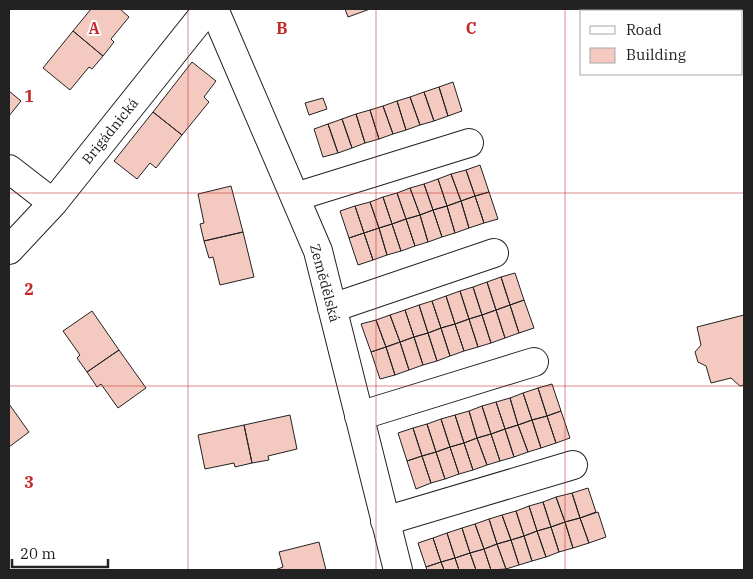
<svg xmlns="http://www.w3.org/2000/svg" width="753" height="579" font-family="'IBM Plex Serif',serif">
	<rect width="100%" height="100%" fill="#fff"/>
	<!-- building -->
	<path fill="#f3c9c0" stroke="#222" d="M91 9H120L129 17 111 39 114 42 103 56 73 31Z
		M345 9H370L348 17Z
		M656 9H709L710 11H657Z
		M73 31 103 56 92 69 89 67 70 90 43 68Z
		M192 62 216 81 204 97 209 102 182 135 153 112Z
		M453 82 462 111 448 116 439 87Z
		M439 87 448 116 434 121 424 92Z
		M9 91 21 101 9 116Z
		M424 92 434 121 420 125 410 97Z
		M410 97 420 125 406 130 397 101Z
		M323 98 327 109 309 115 305 103Z
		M397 101 406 130 393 134 383 106Z
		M383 106 393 134 379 139 370 110Z
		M370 110 379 139 365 143 356 114Z
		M153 112 182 135 156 168 150 163 137 179 114 161Z
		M356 114 365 143 352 148 342 119Z
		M342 119 352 148 338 153 328 124Z
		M328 124 338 153 323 157 314 129Z
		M480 165 489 192 475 196 466 170Z
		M466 170 475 196 461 201 451 174Z
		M451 174 461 201 447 206 438 179Z
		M438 179 447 206 433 210 424 184Z
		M424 184 433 210 420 215 410 188Z
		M231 186 243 232 204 241 200 224 204 223 198 194Z
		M410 188 420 215 406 219 397 193Z
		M489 192 498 219 484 223 475 196Z
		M397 193 406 219 392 224 383 197Z
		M475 196 484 223 469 228 461 201Z
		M383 197 392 224 379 228 370 202Z
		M461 201 469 228 455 233 447 206Z
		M370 202 379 228 364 233 355 206Z
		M355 206 364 233 349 238 340 211Z
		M447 206 455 233 442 237 433 210Z
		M433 210 442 237 428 242 420 215Z
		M420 215 428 242 415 246 406 219Z
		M406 219 415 246 401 251 392 224Z
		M392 224 401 251 387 255 379 228Z
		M379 228 387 255 373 260 364 233Z
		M243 232 254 277 220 285 213 257 209 258 204 241Z
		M364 233 373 260 358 265 349 238Z
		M515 273 524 300 510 305 501 277Z
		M501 277 510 305 496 310 487 282Z
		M487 282 496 310 482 315 473 287Z
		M473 287 482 315 469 319 460 291Z
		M460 291 469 319 455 324 446 296Z
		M446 296 455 324 441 328 432 301Z
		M524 300 534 328 519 333 510 305Z
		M432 301 441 328 428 333 419 305Z
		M419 305 428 333 414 337 405 310Z
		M510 305 519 333 505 338 496 310Z
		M405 310 414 337 400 342 390 315Z
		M496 310 505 338 491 343 482 315Z
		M92 311 119 350 87 372 77 358 80 355 63 331Z
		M390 315 400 342 386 347 376 320Z
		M482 315 491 343 478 347 469 319Z
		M744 315V385L740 386 731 378 711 383 706 366 698 362 695 352 701 345 697 327Z
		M469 319 478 347 464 351 455 324Z
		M376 320 386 347 371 352 361 324Z
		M455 324 464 351 450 356 441 328Z
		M441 328 450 356 437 361 428 333Z
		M428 333 437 361 423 365 414 337Z
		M414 337 423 365 409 370 400 342Z
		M400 342 409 370 395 375 386 347Z
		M386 347 395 375 380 379 371 352Z
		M119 350 146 388 118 408 101 384 97 387 87 372Z
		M552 384 561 411 547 416 538 388Z
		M538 388 547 416 532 420 523 393Z
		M523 393 532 420 518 425 510 398Z
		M510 398 518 425 505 429 496 402Z
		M496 402 505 429 491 434 482 406Z
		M9 404 29 432 9 447Z
		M482 406 491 434 477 438 469 411Z
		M469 411 477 438 464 443 455 415Z
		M561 411 570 438 556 443 547 416Z
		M290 415 297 449 268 456 269 460 252 463 244 425Z
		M455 415 464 443 450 447 441 419Z
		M547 416 556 443 541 448 532 420Z
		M441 419 450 447 436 452 427 424Z
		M532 420 541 448 528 452 518 425Z
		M427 424 436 452 422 456 413 428Z
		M244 425 252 463 235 467 234 463 205 469 198 435Z
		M518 425 528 452 514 457 505 429Z
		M413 428 422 456 407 461 398 433Z
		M505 429 514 457 500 461 491 434Z
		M491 434 500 461 487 465 477 438Z
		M477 438 487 465 473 470 464 443Z
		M464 443 473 470 459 474 450 447Z
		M450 447 459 474 445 479 436 452Z
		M436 452 445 479 431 483 422 456Z
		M422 456 431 483 416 489 407 461Z
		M588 488 596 512 580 518 572 493Z
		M572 493 580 518 565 522 556 497Z
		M556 497 565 522 551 527 543 502Z
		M543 502 551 527 537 531 529 506Z
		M529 506 537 531 524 536 516 511Z
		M516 511 524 536 511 540 502 515Z
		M598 512 606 537 589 543 580 518Z
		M502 515 511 540 497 544 489 519Z
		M580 518 589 543 573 548 565 522Z
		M489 519 497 544 484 549 475 524Z
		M565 522 573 548 559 552 551 527Z
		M475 524 484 549 470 553 462 528Z
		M551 527 559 552 546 557 537 531Z
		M462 528 470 553 455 558 447 533Z
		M537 531 546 557 532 561 524 536Z
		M447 533 455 558 441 562 433 538Z
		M524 536 532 561 519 565 511 540Z
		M433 538 441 562 426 567 418 543Z
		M511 540 519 565 506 569 497 544Z
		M319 542 326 570H275L283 567 279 552Z
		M497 544 506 569 491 570 484 549Z
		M484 549 491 570H476L470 553Z
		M470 553 476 570H459L455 558Z
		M455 558 459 570H444L441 562Z
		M441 562 444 570H427L426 567Z"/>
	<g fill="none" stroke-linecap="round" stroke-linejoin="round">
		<!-- minor casing -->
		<g stroke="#222" stroke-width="30">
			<path id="minor" d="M214 9 318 251 398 570
				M9 169 53 203
				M295 197 469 143
				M9 250 53 203 208 9
				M332 308 494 253
				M359 416 534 362
				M385 521 573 465"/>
		</g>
		<!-- minor -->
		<use href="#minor" stroke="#fff" stroke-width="28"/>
	</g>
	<!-- grid -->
	<path fill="none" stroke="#c62828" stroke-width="1" stroke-opacity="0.55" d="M188 9V570M376 9V570M565 9V570M9 193H744M9 386H744"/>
	<g text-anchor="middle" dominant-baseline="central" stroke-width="4" stroke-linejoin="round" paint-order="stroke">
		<!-- street labels -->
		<g font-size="14" fill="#222" stroke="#fff">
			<text transform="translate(110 131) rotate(-51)">Brigádnická</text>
			<text transform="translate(325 283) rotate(75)">Zemědělská</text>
		</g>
	</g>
	<g font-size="16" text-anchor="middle" font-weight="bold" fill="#c62828" stroke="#fff" stroke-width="4" stroke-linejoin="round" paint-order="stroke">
		<text x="94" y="34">A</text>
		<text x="282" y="34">B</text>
		<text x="471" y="34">C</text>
		<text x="29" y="102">1</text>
		<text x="29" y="295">2</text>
		<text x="29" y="488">3</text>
	</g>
	<!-- border -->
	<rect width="753" height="579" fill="none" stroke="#222222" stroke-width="20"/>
	<!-- legend -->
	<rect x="580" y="10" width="162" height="65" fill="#ffffff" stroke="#a7a7a7"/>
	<rect x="590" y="26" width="25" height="8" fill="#ffffff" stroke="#a7a7a7"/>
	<text x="626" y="35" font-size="15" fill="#222222">Road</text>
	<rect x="590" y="48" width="25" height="15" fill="#f3c9c0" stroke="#a7a7a7"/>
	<text x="626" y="60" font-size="15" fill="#222222">Building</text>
	<!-- scale -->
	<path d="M12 559v8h96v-8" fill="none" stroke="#222222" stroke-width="2.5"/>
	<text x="20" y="559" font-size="15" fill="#222222" stroke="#ffffff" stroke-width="4" paint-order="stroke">20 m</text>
</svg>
